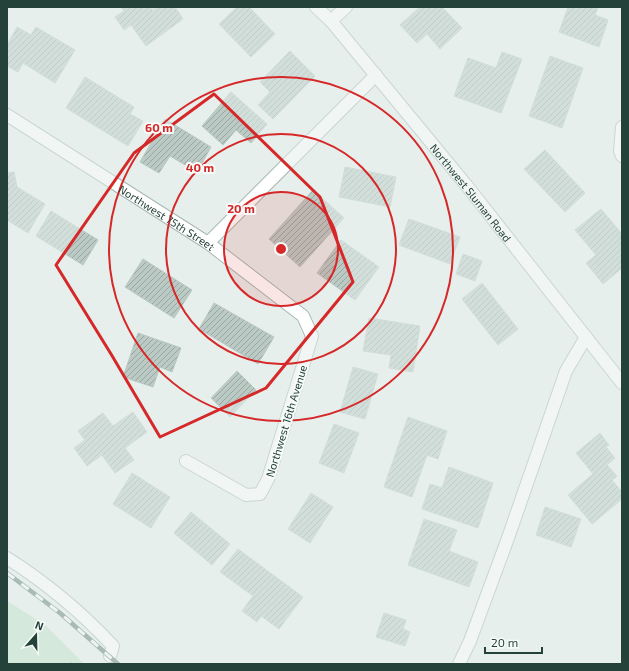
<svg xmlns="http://www.w3.org/2000/svg" width="629" height="671" font-family="'Exo 2',sans-serif">
	<defs>
		<pattern id="forest-firs" width="22" height="20" patternUnits="userSpaceOnUse"><rect width="22" height="20" fill="#bfe0c8"/><path d="M5 1l3.5 6h-7zM16 11l3.5 6h-7z" fill="#a4c1ad"/></pattern>
		<pattern id="building-hatch" width="6" height="6" patternUnits="userSpaceOnUse"><rect width="6" height="6" fill="#bbcac4"/><path d="M-1 1l2-2M0 6l6-6M5 7l2-2" fill="none" stroke="#98a6a0"/></pattern>
	</defs>
	<rect width="100%" height="100%" fill="#e6efeb"/>
	<!-- grass -->
	<path fill="#bfe0c8" d="M7 601 45 625 84 664H7Z"/>
	<!-- forest -->
	<path fill="url(#forest-firs)" d="M45 625 84 664H68Z"/>
	<!-- building -->
	<path fill="url(#building-hatch)" stroke="#b8c9c2" d="M121 7H151L153 10 157 7H175L183 19 146 46 131 25 124 30 115 17 124 11Z
		M237 7H249L275 34 251 57 219 24Z
		M420 7H442L462 28 440 49 427 34 417 43 400 25Z
		M568 7H598L595 15 608 20 599 47 559 32Z
		M17 27 31 35 36 27 75 50 55 83 23 63 18 72 7 66V45Z
		M290 51 315 76 273 119 258 105 270 92 260 82Z
		M502 52 522 59 501 113 454 96 468 58 496 68Z
		M550 56 583 68 562 128 529 116Z
		M85 77 134 107 130 114 143 121 128 146 66 108Z
		M231 92 267 124 251 143 236 130 223 145 202 126Z
		M165 119 211 147 197 172 170 156 159 173 140 162Z
		M545 150 585 193 565 212 524 169Z
		M345 167 396 177 390 207 339 197Z
		M14 172 17 187 45 204 28 233 7 220V173Z
		M313 190 344 218 300 267 269 239Z
		M601 209 622 234V268L603 284 586 263 596 255 575 230Z
		M51 211 98 240 83 265 36 236Z
		M409 219 460 237 450 264 399 245Z
		M341 240 379 267 355 300 317 273Z
		M463 254 482 261 475 281 456 274Z
		M143 259 192 290 174 318 125 287Z
		M482 283 518 329 498 345 462 299Z
		M214 303 274 337 258 364 199 329Z
		M369 318 420 326 413 372 389 368 391 355 363 351Z
		M138 333 181 348 172 372 160 367 153 387 123 377Z
		M353 367 378 374 365 419 340 412Z
		M237 371 256 390 230 417 211 398Z
		M133 412 147 432 125 448 134 460 115 473 102 455 87 466 74 448 85 440 78 431 103 413 113 426Z
		M408 417 447 431 438 459 427 455 412 497 384 487Z
		M334 424 359 433 344 473 319 463Z
		M600 433 609 445 606 447 615 458 607 465 617 476 612 480 622 492V499L592 524 568 495 593 474 576 453Z
		M449 467 493 483 478 528 422 509 430 484 442 488Z
		M132 473 170 497 151 528 113 504Z
		M311 493 333 507 310 543 288 529Z
		M545 507 581 519 571 547 536 535Z
		M191 512 230 544 212 565 174 533Z
		M424 519 457 530 449 551 478 562 469 587 408 565Z
		M238 549 303 597 279 629 261 616 257 622 242 611 253 596 220 572Z
		M384 613 406 620 403 629 410 632 405 646 376 637Z"/>
	<g fill="none" stroke-linecap="round" stroke-linejoin="round">
		<!-- minor casing -->
		<g stroke="#a8b8b2" stroke-width="14">
			<g id="minor">
				<path id="s1" d="M316 7 331 21 467 186 622 383"/>
				<path d="M331 21 346 7"/>
				<path id="s2" d="M7 115 208 243 303 316 312 336 268 479 260 494 246 495 186 461"/>
				<path d="M622 127 620 151 622 156"/>
				<path d="M208 243 376 75"/>
				<path d="M7 558C45 582 83 614 113 646L110 656"/>
				<path d="M459 664 470 641 508 538 566 371 586 337"/>
			</g>
		</g>
		<!-- minor -->
		<use href="#minor" stroke="#fff" stroke-width="12"/>
		<!-- rail casing -->
		<g stroke="#5f7d75" stroke-width="4.5">
			<path id="rail" d="M7 573 60 613 118 664"/>
		</g>
		<!-- rail -->
		<use href="#rail" stroke="#f7fbf9" stroke-width="3" stroke-dasharray="9" stroke-linecap="butt"/>
	</g>
	<!-- marked area -->
	<path d="M0 0H629V671H0ZM214 94 320 197 353 282 266 388 160 437 111 354 56 265 134 153Z" fill="#e6efeb" fill-opacity=".55" fill-rule="evenodd"/>
	<path fill="none" stroke="#d62828" stroke-width="3" stroke-linejoin="round" d="M214 94 320 197 353 282 266 388 160 437 111 354 56 265 134 153Z"/>
	<!-- distance rings -->
	<circle cx="281" cy="249" r="57" fill="#d62828" fill-opacity=".12"/>
	<g fill="none" stroke="#d62828" stroke-width="2">
		<circle cx="281" cy="249" r="57"/>
		<circle cx="281" cy="249" r="115"/>
		<circle cx="281" cy="249" r="172"/>
	</g>
	<g text-anchor="middle" dominant-baseline="central" stroke-width="4" stroke-linejoin="round" paint-order="stroke">
		<!-- street labels -->
		<g font-size="11" fill="#24423a" stroke="#f7fbf9">
			<text stroke="none"><textPath href="#s1" startOffset="242">Northwest Sluman Road</textPath></text>
			<text stroke="none"><textPath href="#s2" startOffset="190">Northwest 75th Street</textPath></text>
			<text transform="translate(286 421) rotate(-73)">Northwest 16th Avenue</text>
		</g>
	</g>
	<circle cx="281" cy="249" r="6" fill="#d62828" stroke="#f7fbf9" stroke-width="2"/>
	<g font-size="12" text-anchor="middle" font-weight="bold" fill="#d62828" stroke="#f7fbf9" stroke-width="4" stroke-linejoin="round" paint-order="stroke">
		<text x="159" y="132">60 m</text>
		<text x="200" y="172">40 m</text>
		<text x="241" y="213">20 m</text>
	</g>
	<!-- border -->
	<rect width="629" height="671" fill="none" stroke="#24423a" stroke-width="16"/>
	<!-- north arrow -->
	<g transform="translate(36 635) rotate(20)" stroke="#f7fbf9" stroke-width="3" paint-order="stroke">
	<path d="M0-3L7 15L0 10L-7 15Z" fill="#24423a"/>
	<text y="-6" font-size="11" font-weight="bold" text-anchor="middle" fill="#24423a">N</text>
	</g>
	<!-- scale -->
	<path d="M485 647v6h57v-6" fill="none" stroke="#24423a" stroke-width="2"/>
	<text x="491" y="647" font-size="12" fill="#24423a" stroke="#f7fbf9" stroke-width="3" paint-order="stroke">20 m</text>
</svg>
